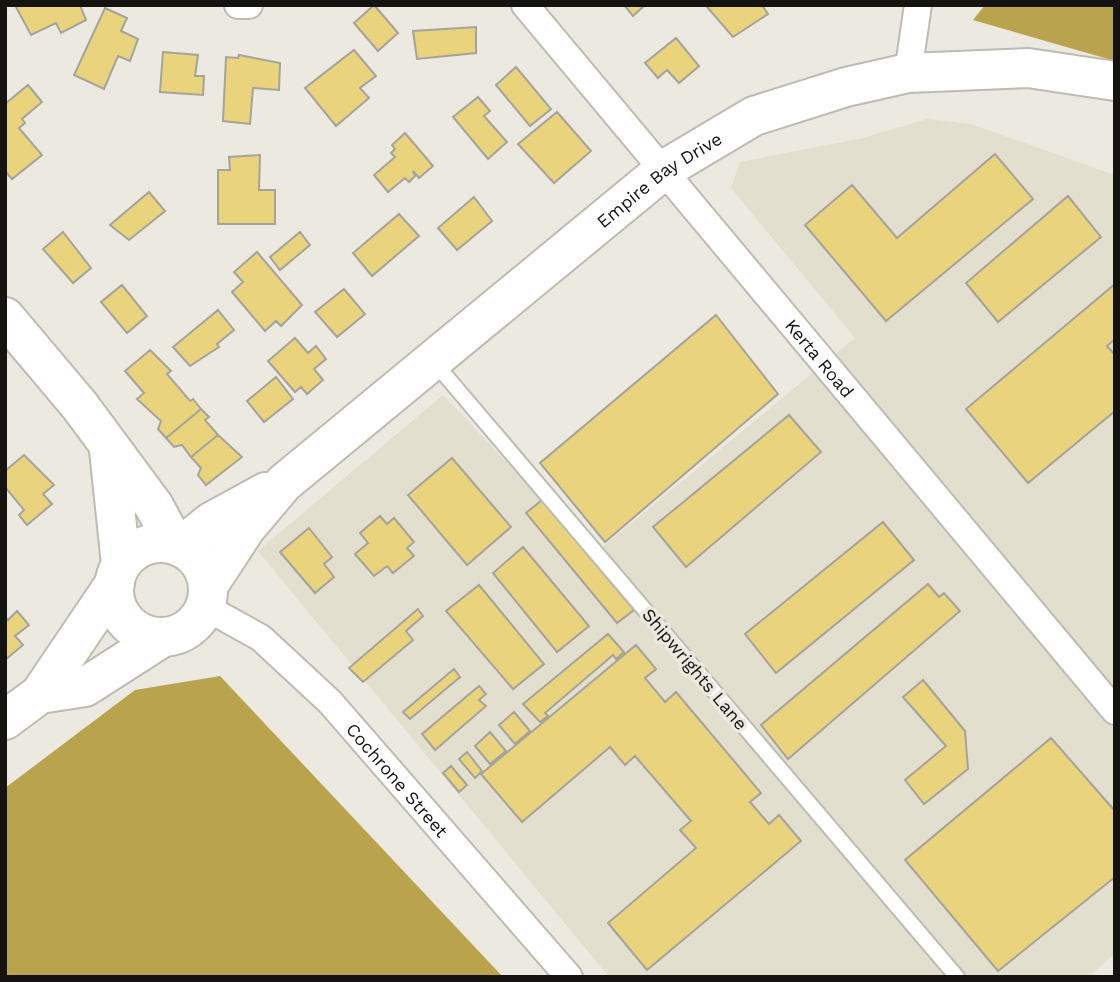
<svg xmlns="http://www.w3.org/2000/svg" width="1120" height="982" font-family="'Work Sans',sans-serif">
	<rect width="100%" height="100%" fill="#ebe9e0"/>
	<!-- built -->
	<path fill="#e3dfcf" d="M927 119 971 124 1115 175V953L1089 977H609L258 551 443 395 594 554 855 338 731 188 740 162 863 138Z"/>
	<!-- forest -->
	<path fill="#b9a44d" d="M985 5H1115V61L973 20Z
		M220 676 503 977H5V788L135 690Z"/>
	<!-- building -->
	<path fill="#e9d47d" stroke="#a5a39a" stroke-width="2" d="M15 5H80L86 20 61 33 56 23 31 35Z
		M374 5 398 33 378 51 354 23Z
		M624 5H645L633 16Z
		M710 5H762L768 14 733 37 707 7Z
		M105 8 127 18 121 31 138 39 130 61 118 56 104 89 74 75Z
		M476 27V53L417 59 413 31Z
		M676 38 699 66 679 83 667 70 658 78 645 63Z
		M354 50 376 76 360 88 369 98 336 126 305 88Z
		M163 52 198 55 195 76H204L203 95 160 92Z
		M239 55 280 63 279 90 253 88 250 124 223 121 226 57 238 58Z
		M516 67 551 109 530 126 496 85Z
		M28 85 42 102 22 119 25 123 19 128 42 155 12 179 5 171V104Z
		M478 97 490 111 484 116 507 142 488 159 453 117Z
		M557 112 591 151 554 183 518 144Z
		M405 133 433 166 419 178 413 171 415 176 409 182 405 178 388 192 374 175 395 157 391 153 395 149 392 145Z
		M995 154 1033 199 886 321 805 225 852 185 897 238Z
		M260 155 259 190H275V224H218V170H230L229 157Z
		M149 192 165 211 129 240 110 225Z
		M1068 196 1101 237 998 322 966 283Z
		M474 197 492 221 457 250 438 228Z
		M399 214 419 236 372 276 353 253Z
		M63 232 91 268 73 283 43 249Z
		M300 232 310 245 280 270 270 257Z
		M257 252 302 305 281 326 276 321 265 331 232 292 243 282 234 272Z
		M1115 284V339L1107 346 1115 355V411L1028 483 966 409Z
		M122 285 147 316 127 333 101 302Z
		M344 289 365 314 337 337 315 312Z
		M218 310 234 330 217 344 219 347 190 366 173 347Z
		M716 315 778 394 605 542 540 463Z
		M295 338 308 353 316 346 326 359 314 369 323 380 307 394 301 387 295 392 268 361Z
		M150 350 171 371 167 374 190 401 193 399 201 409 166 438 158 429 161 421 137 399 144 393 125 371Z
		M276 377 293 399 264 422 247 401Z
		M201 409 209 417 205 420 218 435 191 457 182 445 174 447 166 438Z
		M789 415 821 452 686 567 653 527Z
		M218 435 242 457 206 485 198 475 201 468 191 457Z
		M24 455 54 485 43 494 52 504 27 525 19 515 24 510 5 487V471Z
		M452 458 511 527 467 565 408 495Z
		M542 500 634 610 617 623 526 513Z
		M380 516 387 524 394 518 414 542 407 548 414 556 393 573 387 566 374 576 355 554 368 543 360 533Z
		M883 522 914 560 776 673 745 634Z
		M309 528 332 557 324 564 334 577 315 593 280 552Z
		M523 547 589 626 557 652 493 573Z
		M928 584 939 597 944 593 960 611 788 759 761 725Z
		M479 585 544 664 513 689 446 611Z
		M418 609 423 616 406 631 413 640 363 682 349 668Z
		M17 611 29 625 15 636 23 645 5 660V617L8 620Z
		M608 634 624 652 616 659 613 655 545 713 548 716 540 722 523 704Z
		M636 645 656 669 645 678 665 702 676 692 761 793 750 802 769 824 779 815 801 841 647 970 608 923 696 848 680 830 691 821 635 756 625 765 610 747 522 822 481 774Z
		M454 669 460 677 410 719 403 712Z
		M923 680 965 731 968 769 924 804 905 780 946 746 903 697Z
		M479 686 486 694 479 700 486 706 435 750 422 734Z
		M514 712 530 731 515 744 499 725Z
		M490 732 506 751 490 764 475 746Z
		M1051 738 1115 811V877L998 971 905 860Z
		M467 752 482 771 475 778 459 759Z
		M451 766 467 785 459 792 443 773Z"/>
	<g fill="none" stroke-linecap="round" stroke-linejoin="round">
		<!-- service casing -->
		<g stroke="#bdbbb2" stroke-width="18">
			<path id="service" d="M434 362 957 977"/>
		</g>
		<!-- minor casing -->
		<g stroke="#bdbbb2" stroke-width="30">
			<g id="minor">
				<path d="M238 5H249"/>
				<path id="s1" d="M525 5 1115 711"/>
				<path d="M908 73 918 5"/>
				<path id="s2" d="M205 607 261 638 330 702 569 977"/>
			</g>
		</g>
		<!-- secondary casing -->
		<g stroke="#bdbbb2" stroke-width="42">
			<g id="secondary">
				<path d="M5 317 80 406 154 506 175 545"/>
				<path d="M109 450 121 564"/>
				<circle cx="161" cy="590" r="47"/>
				<path d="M180 547 211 522 266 492"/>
				<path id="s3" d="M208 586 246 528 284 483 665 169 754 116 846 87 908 73 1028 68 1115 81"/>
				<path d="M40 694 85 687 163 637"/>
				<path d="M5 720 40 694 115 583"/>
			</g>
		</g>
		<!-- service -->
		<use href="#service" stroke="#fff" stroke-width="14"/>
		<!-- minor -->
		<use href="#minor" stroke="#fff" stroke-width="26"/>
		<!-- secondary -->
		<use href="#secondary" stroke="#fff" stroke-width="38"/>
	</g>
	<g text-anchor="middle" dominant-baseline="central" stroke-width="7" stroke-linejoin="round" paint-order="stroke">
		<!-- street labels -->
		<g font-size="18" fill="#141310" stroke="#ebe9e0">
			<text stroke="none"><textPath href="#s3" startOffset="611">Empire Bay Drive</textPath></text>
			<text stroke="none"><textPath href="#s1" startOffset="460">Kerta Road</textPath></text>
			<text transform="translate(695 669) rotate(50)">Shipwrights Lane</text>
			<text stroke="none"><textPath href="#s2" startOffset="261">Cochrone Street</textPath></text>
		</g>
	</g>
	<!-- border -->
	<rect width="1120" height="982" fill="none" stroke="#141310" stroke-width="14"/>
</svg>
